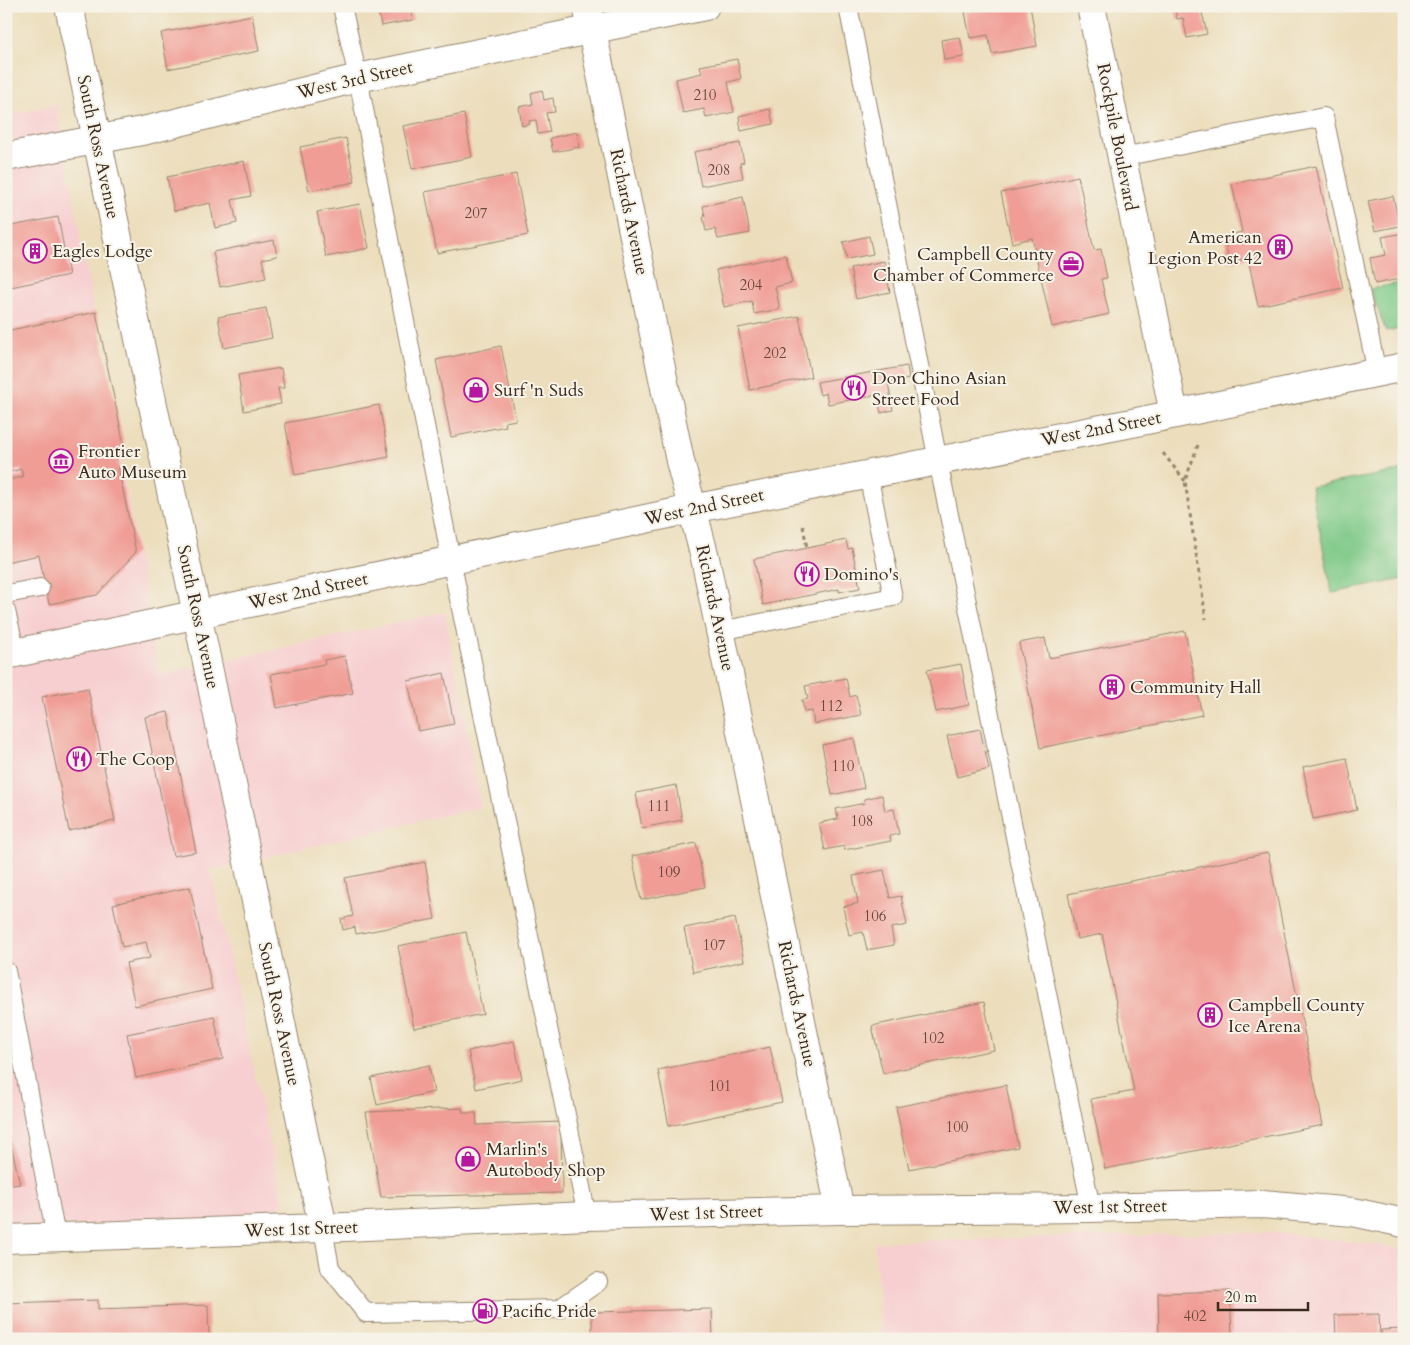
<svg xmlns="http://www.w3.org/2000/svg" width="1410" height="1345" font-family="Cardo,serif">
	<rect width="100%" height="100%" fill="#f7f3e8"/>
	<filter id="ink" filterUnits="userSpaceOnUse"><feTurbulence type="fractalNoise" baseFrequency=".02" numOctaves="2"/><feDisplacementMap in="SourceGraphic" scale="10" xChannelSelector="R" yChannelSelector="G"/><feConvolveMatrix kernelMatrix="1 2 1 2 8 2 1 2 1" color-interpolation-filters="sRGB"/></filter>
	<filter id="wash" filterUnits="userSpaceOnUse"><feTurbulence type="fractalNoise" baseFrequency=".0096" numOctaves="4" result="noise"/><feDisplacementMap in="SourceGraphic" scale="20" xChannelSelector="R" yChannelSelector="G"/><feGaussianBlur stdDeviation="1.12" result="paint"/><feColorMatrix in="noise" values="0 0 0 0 0 0 0 0 0 0 0 0 0 0 0 0 0 1.4 0 .05"/><feComposite in="paint" operator="in"/></filter>
	<g filter="url(#wash)">
		<rect width="100%" height="100%" fill="#ecdebc"/>
		<!-- built -->
		<path fill="#f7cfd0" d="M57 104 159 675 445 612 481 807 211 870 283 1203 274 1218 6 1228V116Z
			M1272 1232 1387 1246 1404 1250V1339H882L874 1242Z"/>
		<!-- green -->
		<path fill="#7ec987" stroke="#5c7a52" d="M1404 282V328L1386 331 1370 289Z
			M1404 470V579L1332 593 1311 487Z"/>
		<g id="blocks">
			<!-- building -->
			<path fill="#f09d95" d="M377 6H411L413 20 381 26Z
				M995 6H1030L1037 46 992 54 988 35 970 38 965 12Z
				M1174 6H1206L1201 8 1207 34 1187 38 1183 18 1177 19Z
				M252 15 259 51 168 69 161 33Z
				M960 37 964 57 944 60 941 40Z
				M737 59 741 79 728 82 734 112 706 118 704 109 683 113 676 79 702 73 700 66Z
				M542 90 544 100 553 98 555 112 546 113 550 132 538 134 536 120 529 121 530 124 522 126 519 107 533 104 531 93Z
				M770 109 773 124 741 131 739 116Z
				M464 114 472 157 412 169 403 126Z
				M577 132 580 147 553 152 550 138Z
				M346 138 355 182 309 191 300 147Z
				M740 143 744 162 740 163 743 178 701 186 694 152Z
				M244 161 251 196 232 200 237 223 215 228 210 203 174 211 167 177Z
				M1316 166 1343 288 1258 306 1248 258 1229 262 1224 236 1242 232 1232 184Z
				M516 174 528 235 437 253 425 192Z
				M1078 176 1094 250 1101 249 1107 278 1101 279 1109 314 1052 327 1032 238 1012 243 1001 193Z
				M1393 196 1400 226 1375 231 1368 201Z
				M743 197 750 233 718 239 715 229 706 231 703 217 705 216 703 206Z
				M360 204 369 248 326 257 317 212Z
				M58 217 69 275 6 288V227Z
				M1404 233V278L1375 284 1370 258 1386 255 1382 237Z
				M869 236 873 254 847 259 843 242Z
				M274 240 277 256 262 259 266 278 220 287 213 252Z
				M786 255 792 283 775 287 780 309 754 314 752 301 724 307 716 270Z
				M884 261 890 292 856 299 850 268Z
				M266 308 272 338 224 348 218 317Z
				M96 312 125 450 115 452 136 552 97 595 49 604 39 555 6 562V480L23 477 21 469 6 473V331Z
				M799 316 811 377 750 390 738 328Z
				M501 346 516 420 505 422 506 426 451 437 436 360Z
				M907 366 909 379 888 383 893 410 881 413 877 395 828 404 826 393 820 395 817 382Z
				M281 368 284 388H278L281 404 244 411 238 375Z
				M379 405 389 457 295 475 285 423Z
				M846 540 848 549 852 548 860 588 839 592V589L763 605 754 559Z
				M1185 631 1202 715 1040 748 1019 643 1045 638 1049 658Z
				M345 656 353 693 277 708 271 674 325 664 324 660Z
				M961 664 969 705 936 712 927 670Z
				M444 673 454 724 418 731 408 681Z
				M846 678 850 697 856 695 861 715 814 724 812 711 804 712 802 700 808 699 805 686Z
				M88 688 115 821 69 831 42 697Z
				M168 712 196 852 173 856 145 717Z
				M980 729 989 769 957 777 947 736Z
				M854 738 864 788 832 795 822 745Z
				M1347 758 1357 810 1313 819 1303 767Z
				M676 785 682 820 642 828 636 793Z
				M882 795 885 811 894 809 899 834 890 836 891 841 844 850V846L825 850 819 823 838 819 836 809 865 803 864 799Z
				M696 843 705 887 641 900 632 856Z
				M1268 853 1323 1125 1105 1169 1091 1099 1134 1091 1102 934 1077 939 1068 894Z
				M425 862 435 919 356 934 355 927 343 930 341 919 353 916 345 878Z
				M884 870 890 898 901 896 907 925 891 928 894 945 867 950 863 932 849 935 843 907 858 903 853 876Z
				M190 887 212 989 135 1006 126 963 150 958 146 942 122 947 113 904Z
				M735 918 744 961 693 972 684 928Z
				M466 932 483 1014 414 1028 398 946Z
				M984 1002 994 1050 883 1073 872 1026Z
				M214 1016 223 1059 136 1078 127 1034Z
				M514 1041 522 1079 476 1089 468 1051Z
				M770 1047 782 1102 669 1126 658 1070Z
				M429 1065 434 1092 377 1105 371 1078Z
				M1006 1085 1018 1147 909 1169 896 1107Z
				M462 1108 463 1113H476L477 1125 561 1122 562 1193 381 1197 366 1112Z
				M6 1123 20 1184 6 1186Z
				M1230 1291 1232 1339H1159L1158 1293Z
				M98 1300V1309L208 1305 209 1339H6V1303Z
				M712 1309 713 1339H592V1312Z
				M1379 1314 1380 1339H1336L1335 1315Z
				M1404 1329V1339H1382L1381 1330Z
				M877 1334 878 1339H850L849 1335Z"/>
		</g>
	</g>
	<g filter="url(#ink)">
		<use href="#blocks" fill-opacity="0" stroke="#94846d" stroke-width="1"/>
		<g fill="none" stroke-linecap="round" stroke-linejoin="round">
			<!-- service casing -->
			<g stroke="#94846d" stroke-width="20">
				<path id="service" d="M342 6 358 78 451 560 587 1216
					M848 6 938 461 1091 1208
					M1122 157 1324 117 1377 373
					M6 594 40 588
					M6 611 16 653
					M720 631 893 597 868 474
					M6 971 56 1237
					M323 1228 330 1268 366 1313 559 1309 598 1282"/>
			</g>
			<!-- minor casing -->
			<g stroke="#94846d" stroke-width="30">
				<path id="minor" d="M69 6 207 662 323 1228
					M587 6 680 461 705 558 840 1210
					M1091 6 1174 414
					M6 157 147 130 358 78 705 6"/>
			</g>
			<!-- tertiary casing -->
			<g stroke="#94846d" stroke-width="30">
				<path id="tertiary" d="M6 1239 323 1228 587 1216 840 1210 1091 1208 1262 1204 1353 1212 1404 1223"/>
			</g>
			<!-- primary casing -->
			<g stroke="#94846d" stroke-width="30">
				<path id="primary" d="M6 655 692 509 1132 423 1404 367"/>
			</g>
			<!-- path -->
			<path stroke="#94846d" stroke-width="3" stroke-dasharray="4 4" stroke-linecap="butt" d="M1198 445 1185 481 1206 619
				M1163 453 1185 481
				M803 526 807 548"/>
			<!-- service -->
			<use href="#service" stroke="#fff" stroke-width="18"/>
			<!-- minor -->
			<use href="#minor" stroke="#fff" stroke-width="28"/>
			<!-- tertiary -->
			<use href="#tertiary" stroke="#fff" stroke-width="28"/>
			<!-- primary -->
			<use href="#primary" stroke="#fff" stroke-width="28"/>
		</g>
	</g>
	<!-- icons -->
	<defs>
		<g id="building-ring" transform="scale(1.25)"><circle r="9.5" fill="#f7f3e8" stroke="#b5179e" stroke-width="1.5"/><path d="M-4-6H4V6H1V3H-1V6H-4ZM-2.5-4.3h1.7v1.8h-1.7ZM.8-4.3h1.7v1.8H.8ZM-2.5-1h1.7V.8h-1.7ZM.8-1h1.7V.8H.8Z" fill="#b5179e"/></g>
		<g id="office-ring" transform="scale(1.25)"><circle r="9.5" fill="#f7f3e8" stroke="#b5179e" stroke-width="1.5"/><path d="M-6-3h4V-5.5h4V-3h4V5H-6ZM-1-4.5V-3h2v-1.5ZM-6 0V1H6V0Z" fill="#b5179e"/></g>
		<g id="restaurant-ring" transform="scale(1.25)"><circle r="9.5" fill="#f7f3e8" stroke="#b5179e" stroke-width="1.5"/><path d="M-5-6h1v4h1v-4h1v4h1v-4h1v5L-1.5 .5V6h-2V.5L-5-1ZM5-6V6H3V1.5H1.5Q1.5-4 5-6Z" fill="#b5179e"/></g>
		<g id="shop-ring" transform="scale(1.25)"><circle r="9.5" fill="#f7f3e8" stroke="#b5179e" stroke-width="1.5"/><path d="M-5-2.5h2.3a2.7 3.5 0 0 1 5.4 0H5L5.5 6h-11ZM-1.5-2.5h3a1.5 2.3 0 0 0-3 0Z" fill="#b5179e"/></g>
		<g id="museum-ring" transform="scale(1.25)"><circle r="9.5" fill="#f7f3e8" stroke="#b5179e" stroke-width="1.5"/><path d="M0-6L6-3V-2H-6V-3ZM-5-1h2V3h-2ZM-1-1h2V3h-2ZM3-1h2V3H3ZM-6 4H6V6H-6Z" fill="#b5179e"/></g>
		<g id="fuel-ring" transform="scale(1.25)"><circle r="9.5" fill="#f7f3e8" stroke="#b5179e" stroke-width="1.5"/><path d="M-5.5-6h7V0h2V4h1.3V-2.5L3-4.5l.8-.8L6-3V5H2.5V1h-1V6h-7ZM-4.2-4.7v3.2H.2V-4.7Z" fill="#b5179e"/></g>
	</defs>
	<g fill-rule="evenodd">
		<use href="#building-ring" x="1280" y="247"/>
		<use href="#building-ring" x="35" y="251"/>
		<use href="#office-ring" x="1071" y="264"/>
		<use href="#restaurant-ring" x="854" y="388"/>
		<use href="#shop-ring" x="476" y="390"/>
		<use href="#museum-ring" x="61" y="461"/>
		<use href="#restaurant-ring" x="807" y="574"/>
		<use href="#building-ring" x="1112" y="687"/>
		<use href="#restaurant-ring" x="79" y="759"/>
		<use href="#building-ring" x="1210" y="1015"/>
		<use href="#shop-ring" x="468" y="1159"/>
		<use href="#fuel-ring" x="485" y="1311"/>
	</g>
	<g text-anchor="middle" dominant-baseline="central" stroke-width="4" stroke-linejoin="round" paint-order="stroke">
		<!-- number labels -->
		<g font-size="15" fill="#68473c">
			<text x="705" y="95">210</text>
			<text x="719" y="170">208</text>
			<text x="476" y="213">207</text>
			<text x="751" y="285">204</text>
			<text x="775" y="353">202</text>
			<text x="831" y="706">112</text>
			<text x="843" y="766">110</text>
			<text x="659" y="806">111</text>
			<text x="862" y="821">108</text>
			<text x="669" y="872">109</text>
			<text x="875" y="916">106</text>
			<text x="714" y="945">107</text>
			<text x="933" y="1038">102</text>
			<text x="720" y="1086">101</text>
			<text x="957" y="1127">100</text>
			<text x="1195" y="1316">402</text>
		</g>
		<!-- street labels -->
		<g font-size="18" fill="#3b2a1e" stroke="#f7f3e8">
			<text transform="translate(355 80) rotate(-13)">West 3rd Street</text>
			<text transform="translate(1117 137) rotate(79)">Rockpile Boulevard</text>
			<text transform="translate(98 147) rotate(78)">South Ross Avenue</text>
			<text transform="translate(629 212) rotate(78)">Richards Avenue</text>
			<text transform="translate(1101 429) rotate(-11)">West 2nd Street</text>
			<text transform="translate(704 507) rotate(-12)">West 2nd Street</text>
			<text transform="translate(308 591) rotate(-12)">West 2nd Street</text>
			<text transform="translate(715 608) rotate(78)">Richards Avenue</text>
			<text transform="translate(198 617) rotate(78)">South Ross Avenue</text>
			<text transform="translate(797 1004) rotate(78)">Richards Avenue</text>
			<text transform="translate(279 1014) rotate(78)">South Ross Avenue</text>
			<text transform="translate(1110 1207) rotate(-1)">West 1st Street</text>
			<text transform="translate(706 1213) rotate(-2)">West 1st Street</text>
			<text transform="translate(301 1229) rotate(-2)">West 1st Street</text>
		</g>
		<!-- poi labels -->
		<g font-size="18" fill="#3b2a1e" stroke="#f7f3e8" text-anchor="start">
			<text x="1262" y="237" text-anchor="end">American<tspan x="1262" dy="21">Legion Post 42</tspan></text>
			<text x="52" y="251">Eagles Lodge</text>
			<text x="1054" y="254" text-anchor="end">Campbell County<tspan x="1054" dy="21">Chamber of Commerce</tspan></text>
			<text x="872" y="378">Don Chino Asian<tspan x="872" dy="21">Street Food</tspan></text>
			<text x="494" y="390">Surf 'n Suds</text>
			<text x="78" y="451">Frontier<tspan x="78" dy="21">Auto Museum</tspan></text>
			<text x="824" y="574">Domino's</text>
			<text x="1130" y="687">Community Hall</text>
			<text x="96" y="759">The Coop</text>
			<text x="1228" y="1005">Campbell County<tspan x="1228" dy="21">Ice Arena</tspan></text>
			<text x="486" y="1149">Marlin's<tspan x="486" dy="21">Autobody Shop</tspan></text>
			<text x="502" y="1311">Pacific Pride</text>
		</g>
	</g>
	<!-- margin -->
	<rect width="1410" height="1345" fill="none" stroke="#f7f3e8" stroke-width="25"/>
	<!-- scale -->
	<path d="M1218 1302v8h90v-8" fill="none" stroke="#3b2a1e" stroke-width="2.5"/>
	<text x="1225" y="1302" font-size="15" fill="#3b2a1e" stroke="#f7f3e8" stroke-width="4" paint-order="stroke">20 m</text>
</svg>
